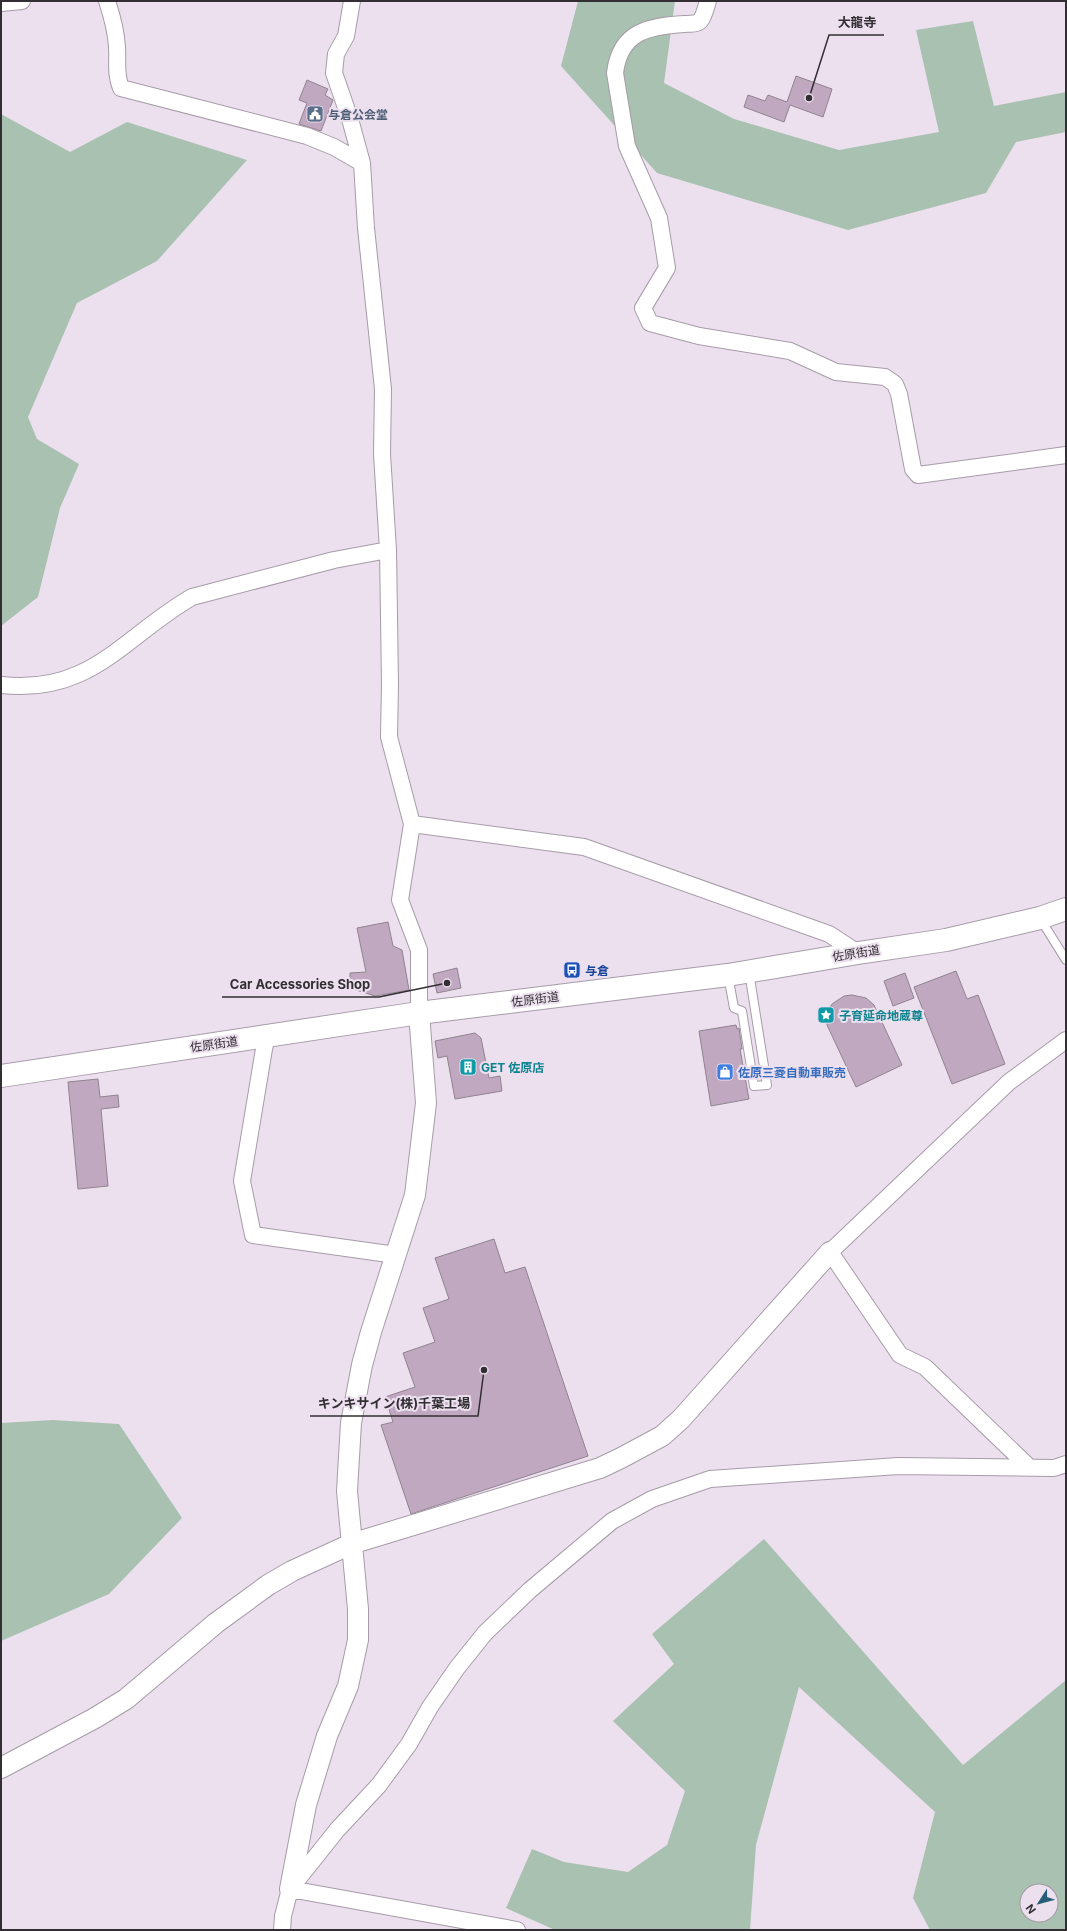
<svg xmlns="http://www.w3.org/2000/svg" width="1067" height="1931" font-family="Inter,'Noto Sans JP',sans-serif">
	<rect width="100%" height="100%" fill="#ece0ef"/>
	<!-- green -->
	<path fill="#a9c1b0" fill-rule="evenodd" d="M578 1H675L664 83 734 119 839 150 939 132 916 30 973 21 994 106 1066 92V132L1016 142 986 193 848 230 657 173 561 66Z
		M1 114 70 152 127 122 247 160 157 261 77 303 28 417 37 439 79 464 60 508 38 597 1 626Z
		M53 1420 119 1424 182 1518 109 1594 1 1641V1423Z
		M764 1539 963 1765 1066 1680V1930H930L913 1898 935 1812 799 1687 756 1845 750 1930H555L506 1908 532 1849 564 1862 628 1872 667 1845 685 1791 613 1721 674 1664 652 1634ZM1027 1891H1051V1915H1027Z"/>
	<!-- building -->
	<path fill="#c1a8c1" stroke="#90838f" d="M796 76 832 89 823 117 790 105 784 122 744 107 748 95 765 101 768 95 787 102Z
		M307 80 328 89 325 95 333 100 321 131 299 124 307 103 299 100Z
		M388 922 393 946 402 950 409 990 375 996 350 988V973L366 972 357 928Z
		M457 968 461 988 437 993 433 974Z
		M956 971 967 999 978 995 1005 1064 952 1084 914 987Z
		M905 973 914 998 893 1006 884 981Z
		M852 995 866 998 874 1005 902 1065 856 1087 827 1025 828 1011 832 1004 844 996Z
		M736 1025 737 1029 739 1028 742 1049H740L749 1099 711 1106 699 1031Z
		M475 1033 481 1038 489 1078 500 1076 502 1091 455 1099 447 1056 438 1058 435 1041Z
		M98 1079 100 1097 118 1095 119 1107 101 1109 108 1186 78 1189 68 1082Z
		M494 1239 505 1273 525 1267 588 1456 411 1514 381 1425 393 1422 385 1397 415 1387 403 1353 435 1342 423 1308 449 1299 435 1258Z"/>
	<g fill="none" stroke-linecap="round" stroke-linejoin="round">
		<!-- service casing -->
		<g stroke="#a79ba9" stroke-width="10">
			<path id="service" d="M1041 920 1066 960
				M728 975 734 1008 742 1011 754 1086 767 1085 749 972"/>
		</g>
		<!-- minor casing -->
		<g stroke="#a79ba9" stroke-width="18">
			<path id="minor" d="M107 1C112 16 116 31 117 47 118 62 115 74 121 88L307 136 334 147 362 163
				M352 1 346 36 336 54 334 73 350 119 362 163 366 228 383 389 382 454 388 550 390 684 389 737 412 824 400 900 419 950V1013
				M708 1C706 7 704 17 700 21 696 25 690 23 685 24 649 26 620 31 615 73L627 146 659 218 667 268 643 308 650 323 699 336 790 351 836 372 885 377 895 384 899 394 913 469 918 475 1066 455
				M1 3 22 1
				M1 685C91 695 123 637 192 597L334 560 388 550
				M412 824 584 847 829 934 858 953
				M267 1036 264 1049 242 1181 253 1235 396 1255
				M1029 1467 925 1367 900 1355 830 1252 1009 1082 1066 1040
				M290 1889 517 1930
				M282 1930 283 1916 290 1889 337 1830 379 1785 409 1744 430 1707 457 1668 485 1633 530 1590 612 1521 652 1499 710 1479 898 1466 1054 1468 1066 1464"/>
		</g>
		<!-- tertiary casing -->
		<g stroke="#a79ba9" stroke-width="22">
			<path id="tertiary" d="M1 1768 95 1718 126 1699 216 1623 268 1585 292 1571 351 1544 600 1468 621 1458 662 1436 681 1419 830 1252
				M290 1889 306 1805 327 1736 348 1686 358 1640V1609L347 1491 351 1423 362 1365 371 1332 415 1195 426 1103 419 1013"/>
		</g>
		<!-- trunk casing -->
		<g stroke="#a79ba9" stroke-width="24">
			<path id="trunk" d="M1 1076 419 1013 728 975 858 953 946 940 1040 918 1066 909"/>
		</g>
		<!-- service -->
		<use href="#service" stroke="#fff" stroke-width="8"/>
		<!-- minor -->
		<use href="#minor" stroke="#fff" stroke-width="16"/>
		<!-- tertiary -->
		<use href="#tertiary" stroke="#fff" stroke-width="20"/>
		<!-- trunk -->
		<use href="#trunk" stroke="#fff" stroke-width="22"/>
	</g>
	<!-- icons -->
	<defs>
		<g id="civic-square" transform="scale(0.9)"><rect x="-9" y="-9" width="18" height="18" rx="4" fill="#5c6f8a" stroke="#ece0ef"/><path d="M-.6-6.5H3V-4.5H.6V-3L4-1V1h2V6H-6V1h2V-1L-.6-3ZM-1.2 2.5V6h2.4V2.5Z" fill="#fff"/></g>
		<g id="bus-square" transform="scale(0.9)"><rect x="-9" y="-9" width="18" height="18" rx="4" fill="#1a4fb4" stroke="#ece0ef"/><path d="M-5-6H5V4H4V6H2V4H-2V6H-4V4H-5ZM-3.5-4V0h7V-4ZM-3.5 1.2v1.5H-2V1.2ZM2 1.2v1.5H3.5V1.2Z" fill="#fff"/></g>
		<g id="sight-square" transform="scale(0.9)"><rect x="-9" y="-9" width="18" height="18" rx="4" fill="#0f9aa8" stroke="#ece0ef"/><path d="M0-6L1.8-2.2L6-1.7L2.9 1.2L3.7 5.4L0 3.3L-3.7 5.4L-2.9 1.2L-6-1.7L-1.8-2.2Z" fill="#fff"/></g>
		<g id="building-square" transform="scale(0.9)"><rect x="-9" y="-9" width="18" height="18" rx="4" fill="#0f9aa8" stroke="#ece0ef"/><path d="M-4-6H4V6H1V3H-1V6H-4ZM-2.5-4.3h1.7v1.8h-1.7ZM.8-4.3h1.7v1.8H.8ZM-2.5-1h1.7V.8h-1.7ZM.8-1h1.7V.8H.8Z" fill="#fff"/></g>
		<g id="shop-square" transform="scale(0.9)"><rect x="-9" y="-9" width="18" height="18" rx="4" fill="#3f7fe0" stroke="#ece0ef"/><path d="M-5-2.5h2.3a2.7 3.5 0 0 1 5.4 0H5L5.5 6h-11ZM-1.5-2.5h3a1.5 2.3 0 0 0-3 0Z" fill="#fff"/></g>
	</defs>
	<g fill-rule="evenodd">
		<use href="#civic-square" x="315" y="114"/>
		<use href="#bus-square" x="572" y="970"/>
		<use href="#sight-square" x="826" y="1015"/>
		<use href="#building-square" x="468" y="1067"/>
		<use href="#shop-square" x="725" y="1072"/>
	</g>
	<g text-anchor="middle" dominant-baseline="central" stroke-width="4" stroke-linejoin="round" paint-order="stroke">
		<!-- service labels -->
		<g font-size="12" font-weight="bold" fill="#4e5e75" stroke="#ece0ef" text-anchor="start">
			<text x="328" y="114">与倉公会堂</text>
		</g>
		<!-- street labels -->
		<g font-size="12" fill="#322e33" stroke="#ece0ef">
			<text transform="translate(856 953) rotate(-9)">佐原街道</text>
			<text transform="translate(535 999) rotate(-7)">佐原街道</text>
			<text transform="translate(214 1044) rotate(-8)">佐原街道</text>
		</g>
		<!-- transit labels -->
		<g font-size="12" font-weight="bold" fill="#164399" stroke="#ece0ef" text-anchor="start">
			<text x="585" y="970">与倉</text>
		</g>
		<!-- culture labels -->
		<g font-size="12" font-weight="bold" fill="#0d838f" stroke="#ece0ef" text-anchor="start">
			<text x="839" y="1015">子育延命地蔵尊</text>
			<text x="481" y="1067">GET 佐原店</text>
		</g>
		<!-- shop labels -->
		<g font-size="12" font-weight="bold" fill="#366cbe" stroke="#ece0ef" text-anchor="start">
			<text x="738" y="1072">佐原三菱自動車販売</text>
		</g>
	</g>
	<!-- callouts -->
	<path fill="none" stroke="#322e33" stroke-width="1.5" d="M809 98L829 35H884M447 983L379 997H222M484 1370L478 1416H310"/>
	<g fill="#322e33" stroke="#ece0ef" stroke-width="1.5">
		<circle cx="809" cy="98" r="4"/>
		<circle cx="447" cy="983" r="4"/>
		<circle cx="484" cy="1370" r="4"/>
	</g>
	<g font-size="13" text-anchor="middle" font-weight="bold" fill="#322e33" stroke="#ece0ef" stroke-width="4" stroke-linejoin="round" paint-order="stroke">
		<text x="857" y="27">大龍寺</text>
		<text x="300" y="989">Car Accessories Shop</text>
		<text x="394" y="1408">キンキサイン(株)千葉工場</text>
	</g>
	<!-- border -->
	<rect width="1067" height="1931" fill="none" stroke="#322e33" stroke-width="4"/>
	<!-- north arrow -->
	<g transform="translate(1039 1903) rotate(234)"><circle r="19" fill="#ece0ef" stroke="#a299a4"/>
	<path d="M0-3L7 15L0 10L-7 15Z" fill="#265d78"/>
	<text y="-6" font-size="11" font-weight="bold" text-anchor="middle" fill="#322e33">N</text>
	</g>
</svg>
